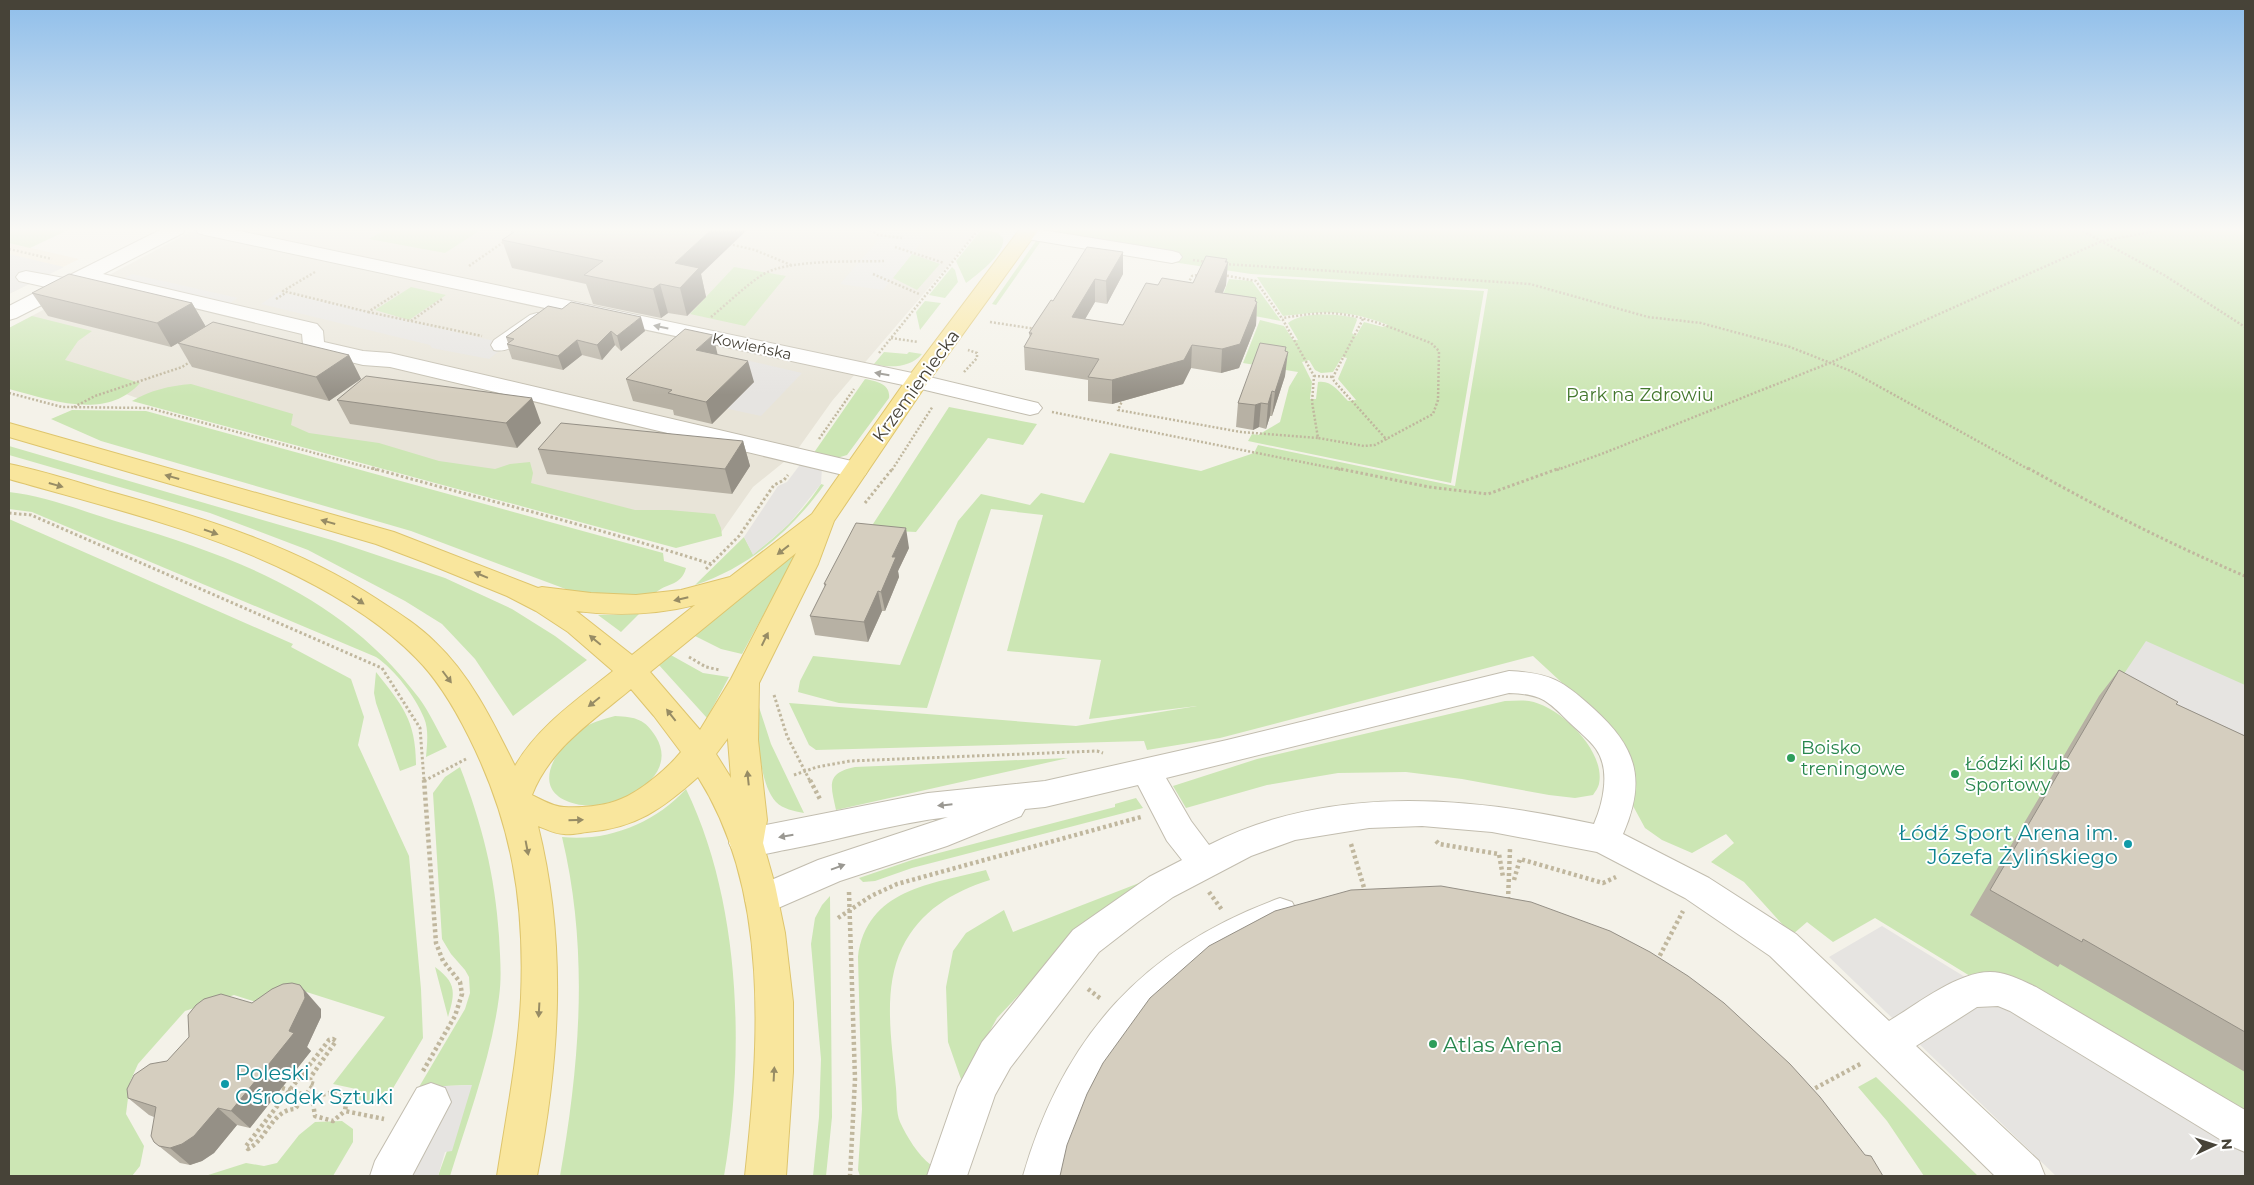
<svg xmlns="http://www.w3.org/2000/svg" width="2254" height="1185" font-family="Montserrat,sans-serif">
	<rect width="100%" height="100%" fill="#f4f2e9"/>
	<!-- residential -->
	<path fill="#e8e4d8" d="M196 229H979L832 401 795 453 753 487 720 534 682 544 134 397 9 352V328Z"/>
	<!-- commercial -->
	<path fill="#f4ead6" d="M9 243 79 259 9 294Z"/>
	<!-- green -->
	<path fill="#cce6b4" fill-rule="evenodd" d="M9 229H70L30 248 9 243Z
		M386 229H482L445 253 369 239Z
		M982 229 998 233 1003 238C1006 253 977 275 966 283L956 261Z
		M1057 229H2245V1144L1875 918 1833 942 1807 922 1792 935 1744 882 1711 862 1734 843 1726 834 1692 853 1662 840 1645 828 1632 804 1611 728 1533 656 1220 738 1147 750 1144 741 816 750 809 745 789 703 1076 726 1197 706 1089 719 1101 660 1007 651 1043 515 991 509 927 708 839 703 798 692 800 681 813 656 900 665 958 521 981 494 1030 505 1041 493 1084 503 1110 453 1201 471 1254 453 1258 445 1455 486 1488 289 1251 274 1179 263 1081 240 1056 236Z
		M1036 241H1041L996 305 992 304Z
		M912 254 940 264 917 290 893 278Z
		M734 267 786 276 745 326 690 314Z
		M952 267 955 270 958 282 945 298 929 295Z
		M1257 277 1484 291 1451 483 1248 441 1252 434 1258 435 1280 422 1289 387 1298 372 1243 363 1260 320 1284 326 1293 340H1298L1288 323C1303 311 1338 314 1356 318L1357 320 1352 333 1356 336 1364 322 1383 327 1388 325C1348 309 1325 311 1283 316ZM1342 357 1347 358 1338 379 1356 400 1348 401C1339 392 1332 380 1318 382L1316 399H1310L1312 382 1302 362 1309 360 1315 370 1321 373 1333 372Z
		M1229 279 1252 281 1281 321 1249 315 1216 313Z
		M411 287 446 295 409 320 375 310Z
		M925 301 941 303 920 330 916 312Z
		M32 316 92 331 78 341 65 360 140 383C106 421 51 400 9 389V328Z
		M884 352 907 354 909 352 922 354C910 368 890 368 874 364Z
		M865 379C876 381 891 384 889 398L847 455 837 458 813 454Z
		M191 384 293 414 291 425 309 433 379 443 439 461 495 469 510 464 530 462 533 473 531 483 635 510H669L715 514 721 528 722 536 676 548 132 401C151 390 169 386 191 384Z
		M949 407 1037 424 1023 445 988 438 916 532 896 531 862 541Z
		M72 410 146 411 663 553 664 561 686 568C681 588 663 582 653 596L620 599 571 591 411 531 101 441 51 419Z
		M9 446 335 541 445 578 512 609 555 636 587 660 513 716 475 659 442 624 405 601 308 550 210 513 9 455Z
		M821 484 824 485C791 531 749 567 695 585L744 537 753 554C779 535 803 512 821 484Z
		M9 492C48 496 87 513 125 524 241 559 344 598 419 698 430 713 438 731 447 747L426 757C427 744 429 730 424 718 415 696 395 670 376 657L32 512 9 509Z
		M9 519 293 644 291 647 351 679 364 717 358 745 409 856 421 989 423 1038 389 1095C378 1105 371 1103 358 1100L360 1095 356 1089 333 1084 385 1017 294 988 272 1007 234 995 185 1011 138 1064 130 1082 126 1114 144 1146 140 1166 132 1176H9Z
		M798 551 742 654 721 649 693 635Z
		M639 614 621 632 598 615Z
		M669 654 703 673 729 677 707 718 658 664Z
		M376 672C402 705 416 720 416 765L400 771 376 703 374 693Z
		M1505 701C1513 701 1521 700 1529 701 1560 706 1606 751 1599 784 1598 788 1595 792 1593 795L1575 798 1549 795 1462 779 1406 772 1338 773 1267 785 1186 808 1173 786 1257 759Z
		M758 704 771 744 804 813C794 811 783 809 776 802 758 783 757 729 758 704Z
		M615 716C636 717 645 719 656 737 682 780 611 813 576 804 528 792 554 750 580 730 590 723 603 719 615 716Z
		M1068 758 836 810C831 786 825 773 855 767Z
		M460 767C482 824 495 875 499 936 500 956 502 977 499 997 491 1058 468 1118 450 1176H438L471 1085 419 1087 465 1009 470 993 469 977 465 970 451 954 442 939 433 793 445 777Z
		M686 789C741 902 745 1054 724 1176H560C580 1062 589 950 562 837 608 842 655 823 686 789Z
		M1136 798 1143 808 912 868 875 881 863 882 859 878 912 860 1115 807V804Z
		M986 870 990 880C952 892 920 911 902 948 882 990 892 1043 896 1088 897 1098 896 1113 900 1122 907 1137 918 1155 931 1165L928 1176H860L858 1170 862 1109 858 957C867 889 931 884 986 870Z
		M1165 873 1059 952 997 1018 962 1082 948 1042 946 987 953 951 966 933 1004 910 1013 932Z
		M830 896 832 1117 826 1176H813L819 1117 821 1059 811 944 815 918 822 905Z
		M435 967C457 983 455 993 448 1017Z
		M1876 1077 1978 1176H1924L1887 1121 1858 1087Z
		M342 1121 353 1129V1142L333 1176H205L246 1163 264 1166 277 1163 299 1135 315 1122Z"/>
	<!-- parking -->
	<path fill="#e6e4e1" d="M887 230 927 235 883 290 840 284Z
		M9 254 64 267 9 294Z
		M132 274 238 298 218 310 111 286Z
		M279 292 508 344 489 359 432 348 430 345 261 304Z
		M737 358 802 373 761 416 692 401Z
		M802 462 822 467 821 484 789 524 753 555 744 537 778 486 787 482Z
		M2146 641 2245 685V763L2107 699Z
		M1882 926 2245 1149V1176H2056L1829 957Z
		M472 1085 452 1151 445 1152 438 1176H370L374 1165 419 1087Z"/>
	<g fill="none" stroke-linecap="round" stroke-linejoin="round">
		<!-- minor casing -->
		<g stroke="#c2bdaf" stroke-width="2">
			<path id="minor" d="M162 229H185L183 233 103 274 317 324 323 331 324 342 363 351 390 353 856 462 865 465 868 470 865 475 856 478 390 367 363 365 309 352 303 345 302 334 87 282 16 318 9 320V306L46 287 19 281 16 277 19 273 26 271 64 278Z
				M196 229H230L917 374 1038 403 1042 408 1038 413 1030 415 917 388 205 235 198 233Z
				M1021 229H1036L1172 251 1179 253 1182 257 1179 261 1172 263 1027 239 1020 237 1017 233Z
				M537 313 544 315 548 319 544 323C530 334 513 354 494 350L491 345 494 340 530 315Z
				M1509 671C1551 673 1563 681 1594 709 1636 747 1647 779 1623 834L1709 878 1796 934 1889 1021C1918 1004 1965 965 2000 973 2012 975 2025 982 2036 987L2245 1110V1152L2231 1146 2010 1011 1998 1006 1977 1007 1916 1046 2039 1161 2045 1176H1995L1770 956 1685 898 1597 852 1492 832 1422 826 1369 828 1295 840 1251 856 1173 897 1139 921 1099 952 1010 1068 995 1095 967 1176H927L958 1087 982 1042 1073 930 1149 877 1182 860 1167 841 1138 785 1045 807 1025 809 1021 816 947 846 840 881 762 915 750 911 745 900 750 889 818 860 948 817C895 823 843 839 790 849 772 852 752 859 734 853L729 843 734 833 746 829 928 793 1045 781 1227 740ZM1509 693C1541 694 1547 700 1569 722 1578 731 1589 739 1596 749 1611 770 1603 803 1594 824 1468 796 1328 784 1209 845L1191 821 1166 778Z
				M1280 898 1292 902 1298 913 1292 924C1277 930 1261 936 1247 944 1180 981 1127 1034 1092 1101 1079 1125 1072 1151 1063 1176H1023C1063 1037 1144 947 1280 898Z
				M431 1083 445 1088 451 1102 412 1176H370L375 1161 417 1088Z"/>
		</g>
		<!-- major casing -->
		<g stroke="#dec56d" stroke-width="2">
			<path id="major" d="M1020 229H1039L926 385 834 521 818 564 759 683 758 740 767 820 763 843 775 885 785 933 793 1002V1072L786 1176H745C759 1047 771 892 698 777 662 809 636 828 587 832 579 833 571 835 564 834 555 834 546 829 538 826 567 943 560 1058 537 1176H497C506 1117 518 1058 521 998 525 902 512 823 469 737 455 709 439 681 416 658 384 625 339 597 297 576 206 530 106 507 9 479V464C43 471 77 482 111 492 204 518 296 546 377 599 397 612 418 625 435 642 471 676 493 722 515 766 538 726 577 700 613 671L568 632 536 611 507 596 426 563 376 544 9 437V423L394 532 538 588 542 587 591 593 636 595 681 590 730 577 812 514 909 376ZM796 553 731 679 700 730 650 672ZM695 605 632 655 576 611C616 616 655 615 695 605ZM631 689 654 716 681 752C668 768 641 791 621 799 606 806 581 808 564 807 554 807 542 800 532 795 550 748 594 720 631 689ZM728 738V740L731 778 716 754Z"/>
		</g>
		<!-- path-far2 -->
		<path stroke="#c0b79e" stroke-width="2.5" stroke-dasharray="2 2" stroke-linecap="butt" d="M862 229 872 231 878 235 902 238
			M2079 229 2164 275 2245 327
			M729 244 755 250 791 265
			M895 247 944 263
			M9 249 52 259
			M1193 260 1207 262
			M1225 264 1530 284 1648 317 1701 323 1790 347 1851 371 2030 470
			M469 266 505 241
			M315 272 283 291 368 312 399 292
			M873 274 919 294
			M1223 275 1256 281 1283 320 1314 376 1312 402 1318 438 1364 446 1375 445 1433 414 1438 400 1439 351 1431 343C1398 331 1364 314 1328 313 1313 313 1297 316 1282 318
			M1188 284 1192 276 1199 275
			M276 299 287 292
			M368 312 482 336
			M711 317C728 303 744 287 762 275 787 259 853 262 884 261
			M1363 319 1333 377 1334 381 1387 440
			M411 321 442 299
			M990 322 1036 329
			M891 338 918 342
			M879 353 979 229
			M964 372 977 358V353L968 350
			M1314 376 1333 377
			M9 393 62 407 149 408 377 470
			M1123 399 1118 410 1241 432 1318 438
			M74 407 95 396 182 367 193 360
			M1052 412 1342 470
			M819 439 854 389
			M892 470 933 406
			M1557 470 1604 453 1832 362 2102 241 2167 229"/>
		<!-- path-far1 -->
		<path stroke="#c0b79e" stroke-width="3" stroke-dasharray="2.5 2.5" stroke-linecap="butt" d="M372 468C485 500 599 528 711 564
			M1336 468 1429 487 1488 494 1560 468
			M2028 468C2099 508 2170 544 2245 576
			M865 503 893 468
			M9 513 31 515 382 668 420 728 424 780
			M706 569 739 536 774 485 784 480 788 475
			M689 657 706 667 720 670
			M774 695 787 736 810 781
			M794 775 817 767 850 761 1097 751 1103 753
			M424 781 466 759"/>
		<!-- path -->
		<path stroke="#c0b79e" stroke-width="4.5" stroke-dasharray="3 3" stroke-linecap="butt" d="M810 780 821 801
			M1436 841 1439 844 1499 854 1503 877
			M1351 844 1365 891
			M1514 880 1520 859 1603 883 1616 877
			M849 892 855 1079 850 1176
			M1209 892 1222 910
			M1508 900 1510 849
			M838 918 871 896 897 884 1141 817
			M1657 961 1683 911
			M1088 989 1101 999
			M333 1039 336 1041 310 1078 311 1083 314 1084 295 1109C272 1110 267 1139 248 1149L246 1146 329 1040Z
			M423 1071 455 1016 462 994 460 982 443 961 436 943 424 780
			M282 1088 312 1097 334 1092 347 1096 345 1111 384 1119
			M1810 1091 1862 1063
			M312 1097 315 1116 333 1121 345 1111"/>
		<!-- minor -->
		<use href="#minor" fill="#fff" fill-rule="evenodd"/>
		<!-- major -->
		<use href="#major" fill="#f9e69d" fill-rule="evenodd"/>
	</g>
	<!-- wall -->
	<path fill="#b7b1a4" d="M511 231 701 274 706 297 687 316 668 313 661 318 593 304 586 284 512 268 502 240 511 234Z
		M1123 252V274L1107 304 1095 302 1085 319 1123 325 1158 285 1193 283 1227 259 1226 285 1223 293 1256 298V301L1257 302 1256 325 1239 368 1221 373 1191 368 1183 384 1112 404 1088 401V380L1025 370 1024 347 1030 338 1029 333 1053 301Z
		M32 293 192 303 206 327 349 355 361 379 329 401 192 367 178 343 171 347 48 316Z
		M548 306 645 331 621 351 615 345 602 360 582 355 563 370 512 359 507 344 508 343 506 337Z
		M1286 351 1285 376 1272 416H1270L1266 429 1259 427 1253 430 1236 427 1238 403Z
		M718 354 754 382 712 424 674 415 673 410 633 401 626 379Z
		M337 400 541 423 517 448 350 424Z
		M743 441 750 466 732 494 547 474 538 449Z
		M909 548 898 571 899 577 885 611H882L868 642 815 635 810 616 825 587 824 584Z
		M2119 670 2176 704 2245 736V1072L2060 964 2058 967 1970 915 2099 696Z
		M252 1003 321 1009V1017L307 1047 311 1051 250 1128 237 1125 214 1153 202 1161 190 1165 180 1163 154 1142V1117L149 1115 128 1098 167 1061Z"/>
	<!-- shaded-wall -->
	<path fill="#959086" d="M712 229H748L701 274 706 297 687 316 680 288 675 263Z
		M1123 252V274L1107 304 1106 281Z
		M1227 259 1226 266 1228 262 1226 285 1213 315 1215 292Z
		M1095 279V302L1073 340 1072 317Z
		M660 284 668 313 661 318 653 289Z
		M1256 298V306L1257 302 1256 325 1239 368 1221 373 1222 349 1255 301Z
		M192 303 206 327 171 347 157 323Z
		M641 317 645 331 621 351 617 336Z
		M611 331 615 345 602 360 597 345Z
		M713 335 718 356 696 350Z
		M577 340 582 355 563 370 558 356Z
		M1192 345 1191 368 1183 384 1112 404V380Z
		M1286 347 1285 360 1288 352 1285 376 1272 416 1275 392Z
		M349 355 361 379 329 401 316 377Z
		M748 361 754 382 712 424 706 402Z
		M1272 391 1270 416 1266 429 1268 404Z
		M532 398 541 423 517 448 506 423Z
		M1261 403 1259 427 1253 430 1255 405Z
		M743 441 750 466 732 494 725 469Z
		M906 528 909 548 898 571 899 577 885 611 881 592 892 557Z
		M878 591 882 611 868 642 864 622Z
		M300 985 321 1009V1017L307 1047 311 1051 250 1128 231 1111 289 1031Z
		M218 1108 237 1125 214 1153 202 1161 190 1165 170 1148Z"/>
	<!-- building -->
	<path fill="#d5cebf" stroke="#959086" d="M515 229H712L675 263 699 268 680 288 660 284 653 289 584 275 603 261 502 240 514 232 511 231Z
		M1087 247 1123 252 1106 281 1095 279 1072 317 1123 325 1146 283 1158 285 1162 278 1193 283 1206 256 1227 259 1225 262H1228L1215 292 1256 298 1255 301 1257 302 1240 344 1222 349 1192 345 1184 360 1112 380 1088 377 1099 359 1024 347 1032 333H1029L1051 300 1053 301Z
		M69 274 192 303 157 323 32 293Z
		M571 302 641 317 617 336 611 331 597 345 577 340 558 356 507 344 514 339 506 337 548 306 562 309Z
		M213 322 349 355 316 377 178 343Z
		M685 329 713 335 696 350 748 361 706 402 668 393 672 390 626 379Z
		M1260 343 1286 347 1285 351 1288 352 1275 392 1272 391 1268 404 1261 403 1255 405 1238 403Z
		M366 376 532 398 506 423 337 400Z
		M561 423 743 441 725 469 538 449Z
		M856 523 906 528 892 557H896L881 592 878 591 864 622 810 616 826 584H824Z
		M2119 670 2178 702 2176 704 2245 736V1032L2083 939 2082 942 1990 890Z
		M1441 886 1531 902 1610 931 1650 952 1688 976 1724 1003 1790 1064 1820 1097 1865 1155 1871 1156 1883 1176H1060L1067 1145 1087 1094 1103 1063 1150 998 1209 946 1275 911 1351 890Z
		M292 983 300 985 304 991 305 998 289 1031 294 1033 231 1111 218 1108 194 1136 182 1144 170 1148 159 1146 154 1142 151 1136 156 1107 128 1098 127 1089 134 1075 150 1064 167 1061 189 1037 188 1015 196 1005 204 999 221 994 252 1003 272 989 283 984Z"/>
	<!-- one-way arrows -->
	<defs><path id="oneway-solid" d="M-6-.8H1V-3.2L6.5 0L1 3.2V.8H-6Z" transform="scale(1.25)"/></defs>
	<g fill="#9a9892">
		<use href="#oneway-solid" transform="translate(661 327) rotate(-168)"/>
		<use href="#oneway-solid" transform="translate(882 374) rotate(-170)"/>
		<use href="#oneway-solid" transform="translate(945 805) rotate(174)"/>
		<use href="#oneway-solid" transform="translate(786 836) rotate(170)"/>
		<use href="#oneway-solid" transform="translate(838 867) rotate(-20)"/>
	</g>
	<g fill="#978c65">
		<use href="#oneway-solid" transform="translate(172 477) rotate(-164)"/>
		<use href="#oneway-solid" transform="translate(56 485) rotate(16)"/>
		<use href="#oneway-solid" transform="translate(328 522) rotate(-164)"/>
		<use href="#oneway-solid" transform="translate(211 532) rotate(19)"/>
		<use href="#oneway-solid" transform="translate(783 550) rotate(142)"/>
		<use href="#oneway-solid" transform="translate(481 575) rotate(-157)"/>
		<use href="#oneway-solid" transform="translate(681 599) rotate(167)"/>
		<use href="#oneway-solid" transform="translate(358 600) rotate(34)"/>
		<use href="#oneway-solid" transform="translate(765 639) rotate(-64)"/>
		<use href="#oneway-solid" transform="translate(595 640) rotate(-140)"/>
		<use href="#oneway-solid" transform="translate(447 677) rotate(53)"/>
		<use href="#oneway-solid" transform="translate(594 702) rotate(141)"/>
		<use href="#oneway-solid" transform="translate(671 715) rotate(-128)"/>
		<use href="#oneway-solid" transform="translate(748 778) rotate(-96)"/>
		<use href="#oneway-solid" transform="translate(576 820) rotate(-2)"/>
		<use href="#oneway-solid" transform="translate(527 848) rotate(79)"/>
		<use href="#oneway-solid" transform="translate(539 1010) rotate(93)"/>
		<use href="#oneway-solid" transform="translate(774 1074) rotate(-87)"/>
	</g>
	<!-- sky -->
	<linearGradient id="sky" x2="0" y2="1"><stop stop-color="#8fbeea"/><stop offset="0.58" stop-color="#faf9f5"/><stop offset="1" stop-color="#faf9f5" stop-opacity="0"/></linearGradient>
	<rect width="2254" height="395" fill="url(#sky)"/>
	<!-- markers -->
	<g fill="#2e9e5b" stroke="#fff" stroke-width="2">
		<circle cx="1791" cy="758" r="5"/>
		<circle cx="1955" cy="774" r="5"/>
		<circle cx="1433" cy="1044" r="5"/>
	</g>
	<g fill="#0f9aa8" stroke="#fff" stroke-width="2">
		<circle cx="2128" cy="844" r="5"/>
		<circle cx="225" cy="1084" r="5"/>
	</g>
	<g text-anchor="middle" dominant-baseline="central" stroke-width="4" stroke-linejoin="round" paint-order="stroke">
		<!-- far-street labels -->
		<g font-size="15" fill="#474338" stroke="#fff">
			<text transform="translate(752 346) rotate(12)">Kowieńska</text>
		</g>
		<!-- street labels -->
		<g font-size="18" fill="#474338" stroke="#fff">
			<text transform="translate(916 386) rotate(-54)">Krzemieniecka</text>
		</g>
		<!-- park labels -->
		<g font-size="18" fill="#43772d" stroke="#fff">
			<text x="1640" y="395">Park na Zdrowiu</text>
		</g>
		<!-- leisure labels -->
		<g font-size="18" fill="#27864d" stroke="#fff" text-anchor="start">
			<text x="1801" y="748">Boisko<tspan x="1801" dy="21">treningowe</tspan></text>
			<text x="1965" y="764">Łódzki Klub<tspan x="1965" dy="21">Sportowy</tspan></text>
		</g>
		<!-- near-culture labels -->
		<g font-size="21" fill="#0d838f" stroke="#fff" text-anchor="end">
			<text x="2118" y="832">Łódź Sport Arena im.<tspan x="2118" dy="24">Józefa Żylińskiego</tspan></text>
			<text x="235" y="1072" text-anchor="start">Poleski<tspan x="235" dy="24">Ośrodek Sztuki</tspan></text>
		</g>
		<!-- near-leisure labels -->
		<g font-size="21" fill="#27864d" stroke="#fff" text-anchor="start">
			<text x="1443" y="1044">Atlas Arena</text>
		</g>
	</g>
	<!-- border -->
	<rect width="2254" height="1185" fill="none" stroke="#474338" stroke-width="20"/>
	<!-- north arrow -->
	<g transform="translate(2214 1145) rotate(86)" stroke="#ffffff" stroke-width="4" paint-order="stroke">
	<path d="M0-4L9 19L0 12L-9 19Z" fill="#474338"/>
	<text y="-8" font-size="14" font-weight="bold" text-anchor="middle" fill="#474338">N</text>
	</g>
</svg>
